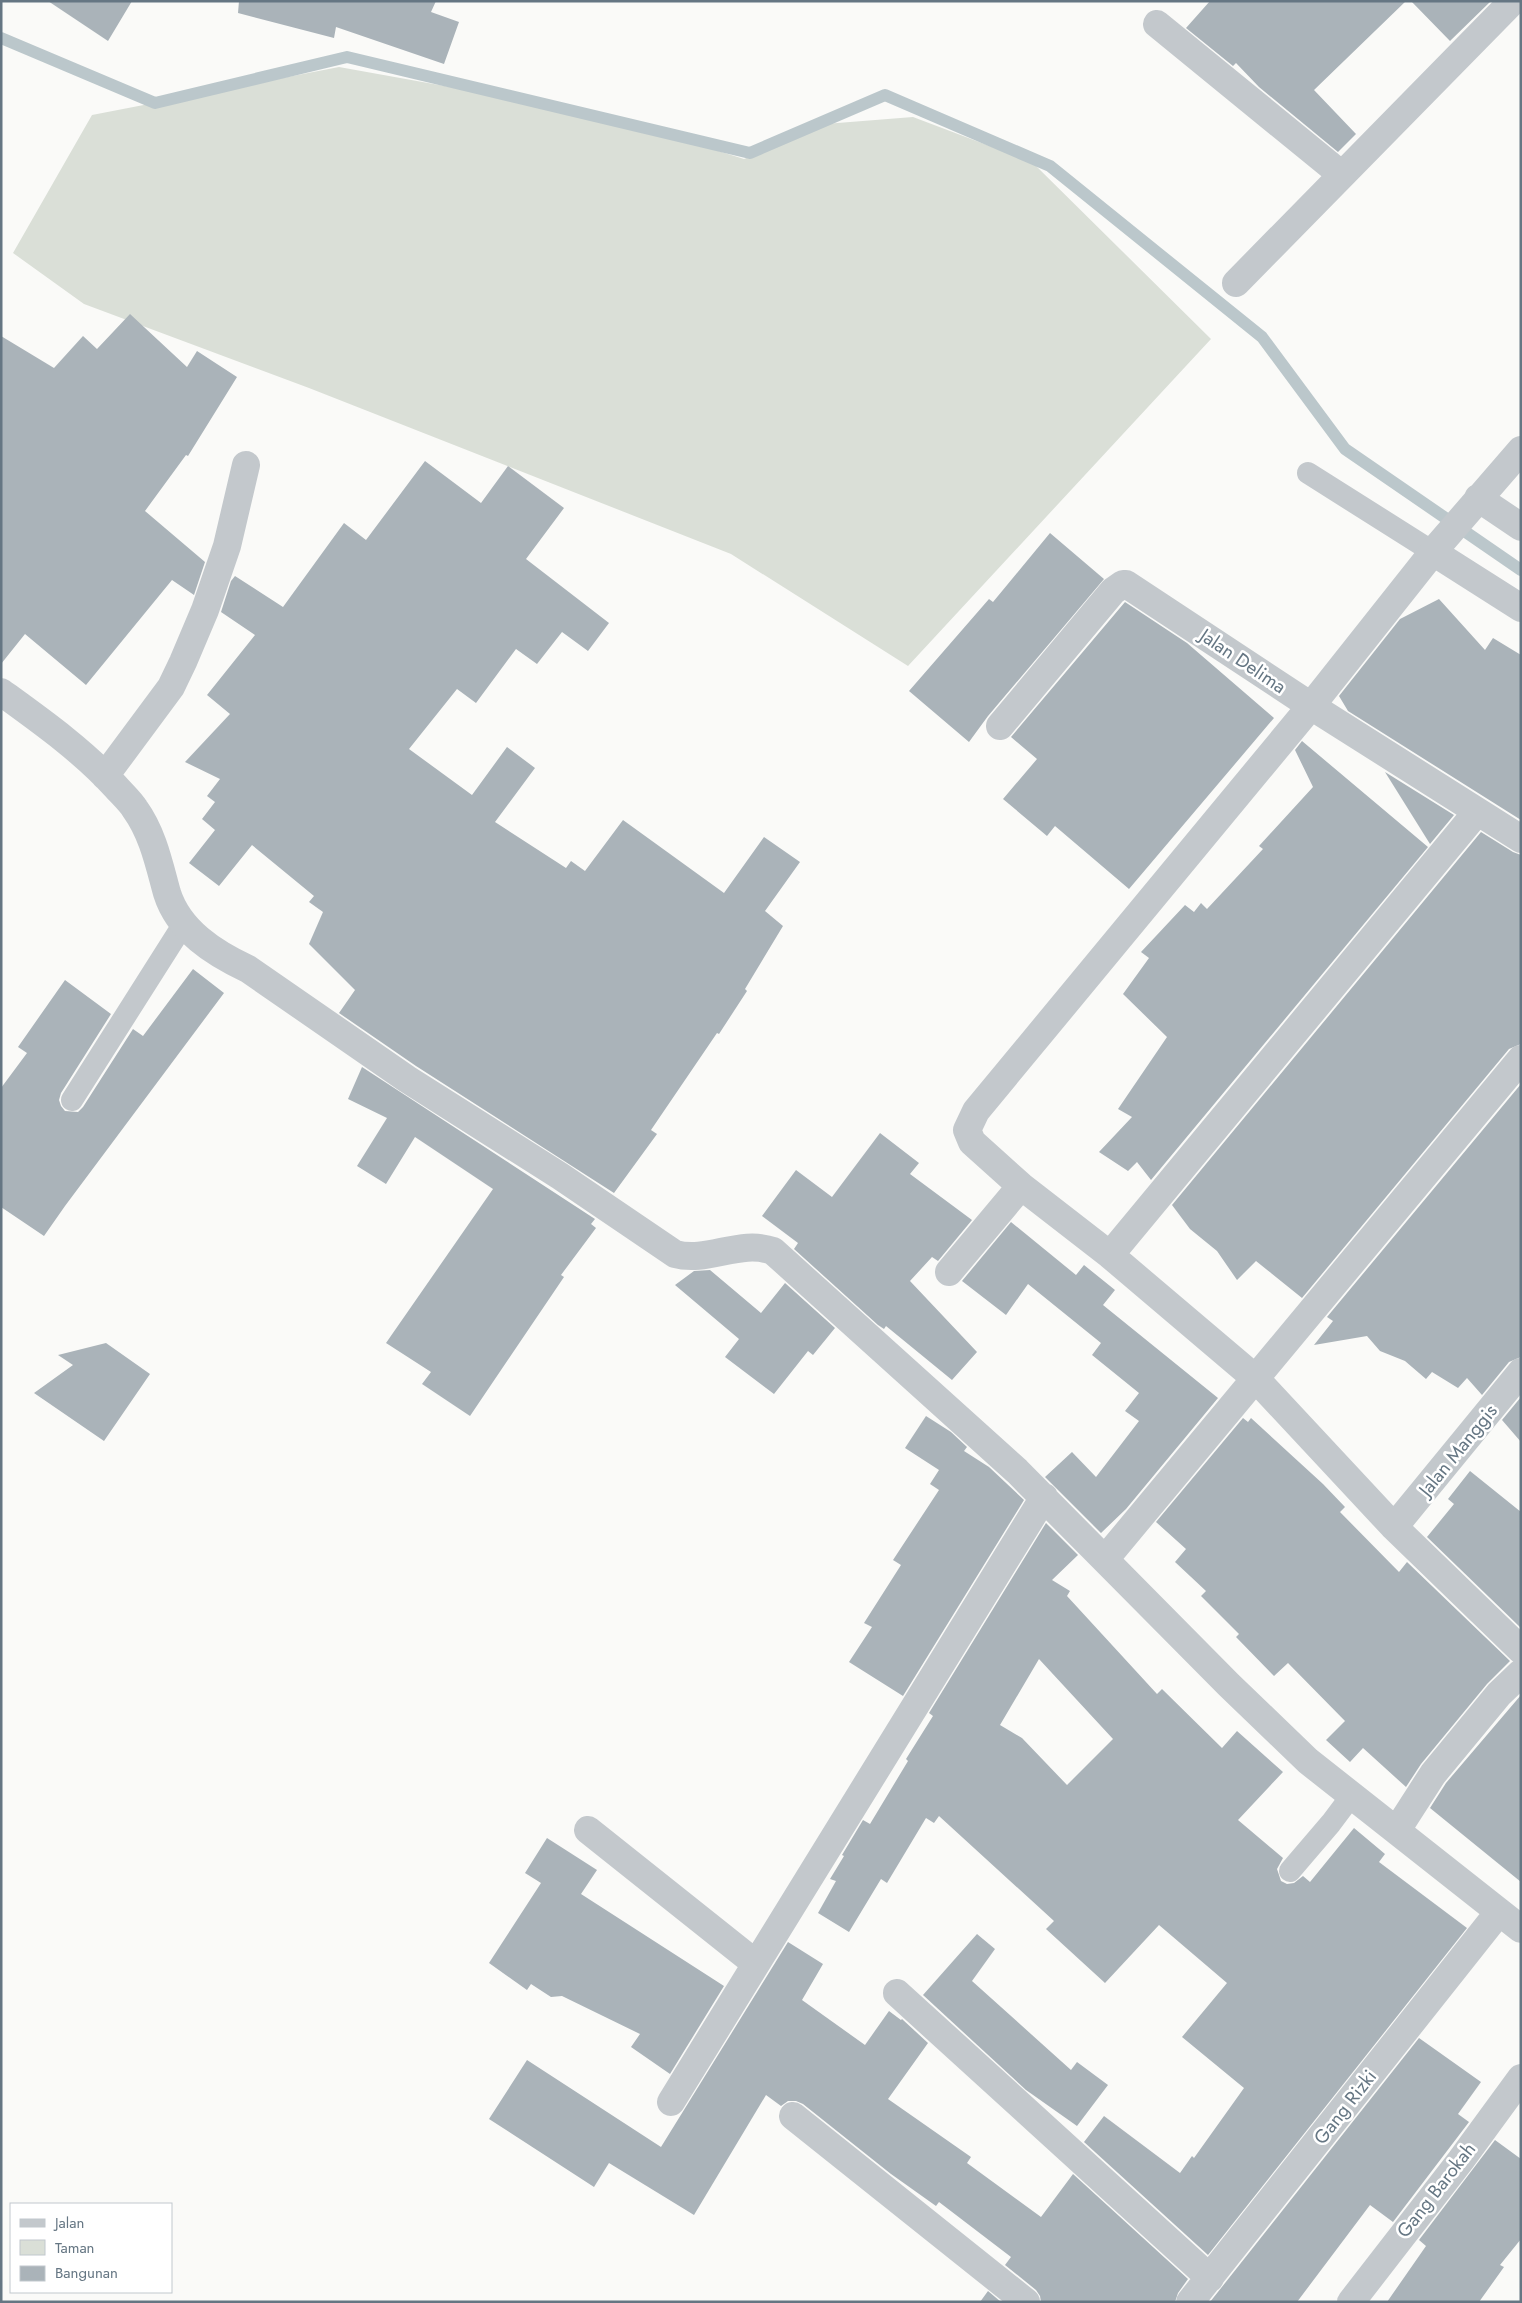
<svg xmlns="http://www.w3.org/2000/svg" width="1522" height="2303" font-family="Jost,sans-serif">
	<rect width="100%" height="100%" fill="#fafaf8"/>
	<!-- green -->
	<path fill="#dadfd7" d="M339 67 600 114 744 159 825 124 913 117 1032 162 1211 339 908 666 731 554 309 388 84 304 13 253 92 115Z"/>
	<g fill="none" stroke-linecap="round" stroke-linejoin="round">
		<!-- stream -->
		<path stroke="#bbc7cb" stroke-width="12" d="M1 38 155 103 347 57 750 153 885 95 1050 166 1262 337 1345 449 1521 570"/>
	</g>
	<!-- building -->
	<path fill="#aab3b9" fill-rule="evenodd" d="M48 1H132L108 41Z
		M239 1H436L431 12 459 22 444 64 336 27 334 38 238 13Z
		M1210 1H1406L1314 90 1356 134 1338 152 1259 87 1236 63 1233 66 1186 28Z
		M1411 1H1491L1450 41Z
		M130 314 187 367 197 351 237 377 188 456 186 455 145 511 205 562 194 595 172 580 86 685 25 634 1 664V336L54 368 83 336 97 349Z
		M425 461 481 503 508 466 564 508 526 559 609 623 588 651 562 632 537 664 516 649 476 703 457 689 409 749 472 795 507 747 535 768 495 822 566 868 571 861 585 871 623 820 724 893 764 837 800 862 765 911 783 926 745 989 747 991 719 1034 717 1033 651 1130 657 1134 614 1193 416 1066 339 1013 355 990 309 944 323 912 309 902 314 896 252 845 219 886 189 863 215 830 202 819 215 802 207 796 220 779 185 762 230 714 207 695 255 635 221 612 231 581 235 576 283 607 344 523 366 540Z
		M1050 533 1104 579 988 716 969 742 909 691 989 599 993 602Z
		M1439 599 1485 650 1493 638 1521 655V820L1348 711 1339 696 1400 619Z
		M1125 602 1187 643 1274 718 1129 889 1055 826 1047 836 1003 799 1037 759 1011 737Z
		M1302 741 1428 847 1151 1180 1137 1162 1128 1171 1099 1152 1132 1117 1118 1109 1167 1037 1123 994 1149 958 1141 952 1185 905 1194 912 1201 903 1207 909 1263 849 1259 846 1313 787 1295 750Z
		M1385 772 1454 815 1430 844Z
		M1481 832 1513 852 1521 855V1044L1509 1049 1302 1298 1256 1261 1237 1280 1217 1251 1190 1229 1172 1205Z
		M193 969 224 993 65 1206 44 1236 1 1207V1088L27 1053 18 1047 65 980 111 1014 61 1093 59 1100 61 1106 65 1111 78 1112 83 1107 133 1029 143 1036Z
		M362 1067 595 1219 591 1224 596 1228 561 1275 564 1277 470 1416 422 1384 431 1372 386 1343 493 1189 415 1137 386 1184 357 1166 387 1118 348 1099Z
		M1521 1084V1357L1509 1362 1482 1395 1467 1378 1458 1388 1432 1372 1426 1379 1405 1361 1380 1351 1367 1336 1314 1345 1333 1321 1327 1317Z
		M880 1133 919 1163 910 1174 972 1220 938 1261 932 1257 910 1281 977 1352 952 1380 886 1326 884 1329 878 1325 794 1249 798 1243 762 1216 796 1170 832 1197Z
		M1011 1222 1076 1275 1084 1265 1115 1290 1103 1305 1218 1398 1126 1509 1101 1533 1045 1477 1072 1452 1096 1477 1139 1421 1125 1411 1139 1393 1092 1355 1101 1343 1028 1284 1006 1315 962 1281Z
		M710 1270 761 1313 785 1283 835 1328 813 1355 808 1351 774 1394 725 1357 739 1339 675 1285 694 1271Z
		M106 1343 150 1374 104 1441 34 1393 73 1365 58 1355Z
		M1521 1397V1442L1502 1420Z
		M926 1416 951 1432 967 1447 964 1451 989 1467 1024 1500 903 1696 849 1662 872 1627 864 1623 901 1565 893 1560 939 1490 930 1484 939 1470 905 1448Z
		M1243 1418 1248 1422 1251 1418 1323 1484 1345 1507 1340 1512 1399 1572 1407 1562 1510 1661 1487 1684 1421 1764 1406 1787 1363 1748 1350 1762 1326 1740 1345 1721 1288 1663 1274 1676 1236 1637 1239 1634 1201 1596 1206 1591 1175 1562 1186 1549 1156 1522Z
		M1470 1471 1521 1512V1628L1427 1537 1454 1504 1448 1499Z
		M1046 1523 1078 1555 1052 1580 1070 1591 1067 1596 1157 1694 1162 1689 1222 1748 1237 1731 1283 1772 1238 1820 1283 1858 1277 1869 1281 1881 1287 1884 1294 1883 1303 1876 1310 1882 1354 1828 1385 1854 1379 1862 1467 1928 1208 2255 1084 2142 1104 2116 1180 2173 1192 2156 1194 2158 1244 2088 1182 2037 1227 1983 1159 1925 1105 1983 1046 1929 1054 1921 939 1816 934 1823 926 1818 887 1883 881 1879 849 1932 818 1913 836 1881 830 1879 844 1856 842 1855 863 1820 870 1824 908 1761 906 1759 933 1716 929 1713ZM1039 1659 1113 1739 1067 1785 1022 1738 1000 1725Z
		M1521 1695V1882L1430 1808 1446 1783Z
		M547 1838 597 1870 581 1894 724 1986 670 2074 631 2047 640 2034 562 1996 551 1997 531 1984 527 1990 489 1963 541 1883 525 1873Z
		M977 1934 995 1949 972 1981 1071 2070 1077 2062 1108 2085 1077 2126 1026 2090 923 1995Z
		M788 1942 823 1964 802 2000 865 2045 889 2011 901 2020 902 2019 928 2043 888 2099 971 2157 967 2163 1041 2217 1073 2174 1188 2279 1178 2293 1175 2302H1041L1040 2296 1036 2290 1005 2265 1011 2257 939 2202 936 2206 891 2174 803 2104 796 2101H788L781 2106 766 2095 694 2215 609 2163 594 2187 489 2119 527 2060 661 2147Z
		M1419 2038 1481 2082 1458 2114 1469 2122 1393 2222 1370 2205 1297 2302H1210Z
		M1495 2140 1521 2159V2239L1500 2265 1504 2267 1479 2302H1387L1426 2246 1419 2240Z
		M988 2291 1001 2302H980Z"/>
	<g fill="none" stroke-linecap="round" stroke-linejoin="round">
		<!-- service -->
		<path stroke="#c3c8cc" stroke-width="22" d="M1308 473 1433 552
			M72 1100 183 925
			M1290 1871 1331 1823 1352 1795"/>
		<!-- minor -->
		<path stroke="#c3c8cc" stroke-width="28" d="M1157 24 1342 175
			M1236 283 1509 5
			M1521 450 1437 547 1311 706 976 1111 967 1130 972 1142 1021 1186 1110 1255 1255 1378 1394 1527 1521 1650
			M1478 498 1521 527
			M1433 552 1521 608
			M1 692C41 721 82 750 115 786 122 794 130 801 135 809 153 834 159 864 167 893 179 931 214 953 248 969L407 1079 560 1176 675 1254C708 1263 740 1239 773 1251L1017 1471 1229 1685 1308 1761 1521 1929
			M1000 726 1113 591 1123 584H1126L1311 706 1521 839
			M105 776 171 687 183 662 205 610 227 546 246 465
			M1110 1255 1477 812
			M949 1272 1021 1186
			M1394 1527 1521 1372
			M1106 1558 1521 1059
			M588 1830 755 1963
			M1397 1830 1433 1774 1499 1694 1521 1673
			M897 1993 1210 2278
			M671 2102 1044 1497
			M793 2116 1026 2302
			M1190 2302 1499 1912
			M1351 2302 1461 2160 1521 2078"/>
	</g>
	<g text-anchor="middle" dominant-baseline="central" stroke-width="5" stroke-linejoin="round" paint-order="stroke">
		<!-- street labels -->
		<g font-size="19" fill="#657683" stroke="#fff">
			<text transform="translate(1243 661) rotate(34)">Jalan Delima</text>
			<text transform="translate(1458 1450) rotate(-51)">Jalan Manggis</text>
			<text transform="translate(1345 2107) rotate(-52)">Gang Rizki</text>
			<text transform="translate(1436 2190) rotate(-52)">Gang Barokah</text>
		</g>
	</g>
	<!-- border -->
	<rect width="1522" height="2303" fill="none" stroke="#657683" stroke-width="5"/>
	<!-- legend -->
	<rect x="10" y="2203" width="162" height="90" fill="#ffffff" stroke="#c1c8cd"/>
	<rect x="20" y="2219" width="25" height="8" fill="#c3c8cc" stroke="#c1c8cd"/>
	<text x="55" y="2228" font-size="15" fill="#657683">Jalan</text>
	<rect x="20" y="2240" width="25" height="15" fill="#dadfd7" stroke="#c1c8cd"/>
	<text x="55" y="2253" font-size="15" fill="#657683">Taman</text>
	<rect x="20" y="2266" width="25" height="15" fill="#aab3b9" stroke="#c1c8cd"/>
	<text x="55" y="2278" font-size="15" fill="#657683">Bangunan</text>
</svg>
